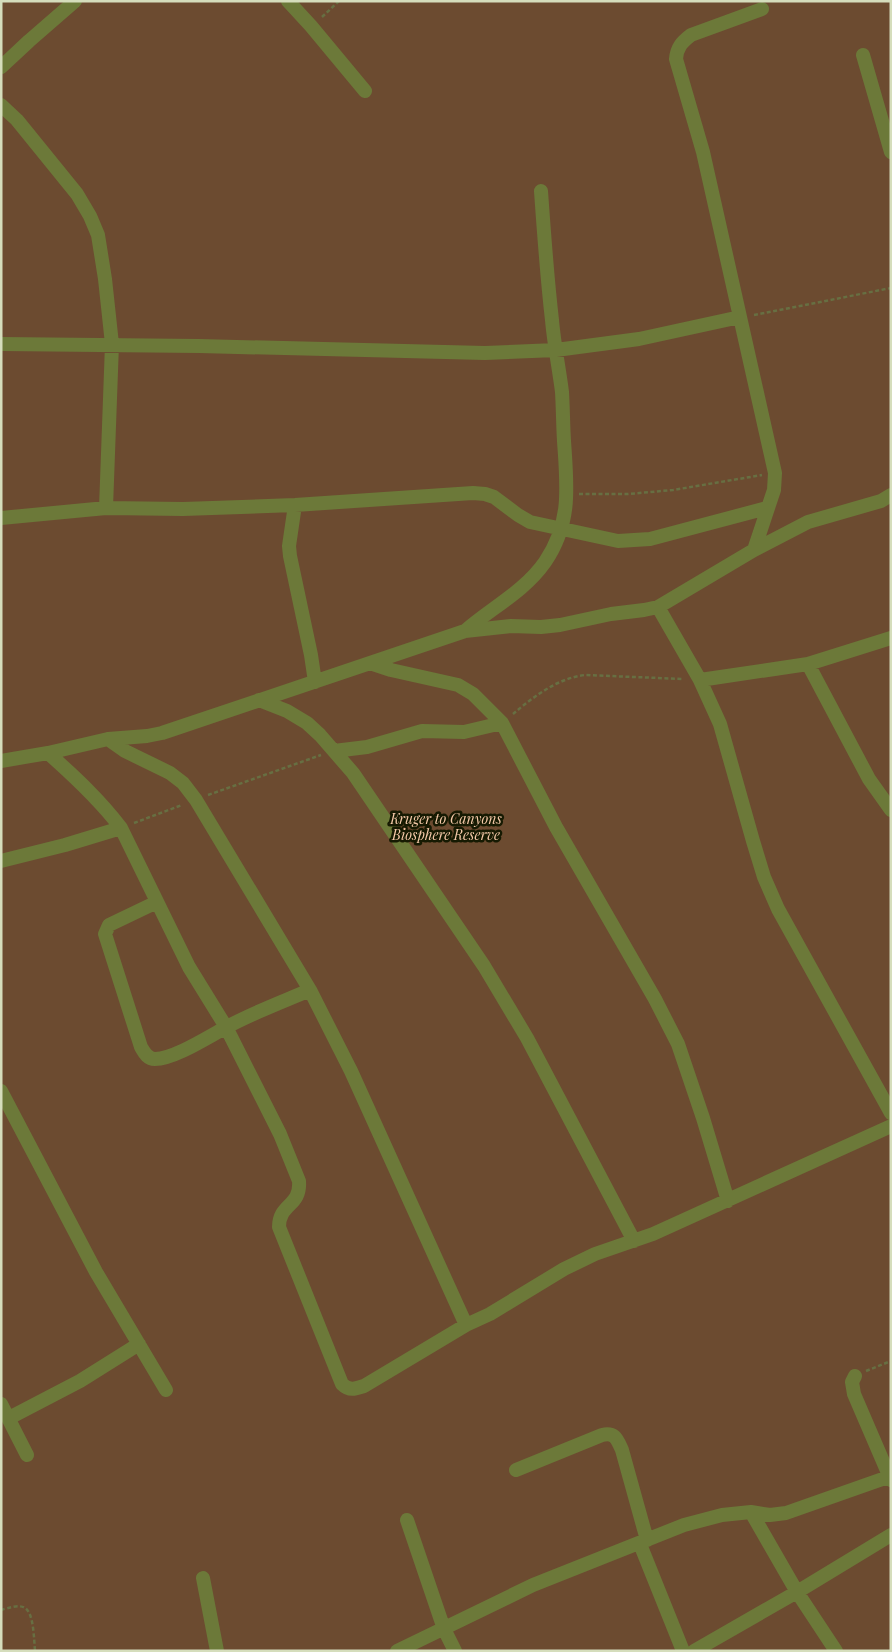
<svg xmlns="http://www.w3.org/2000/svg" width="892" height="1652" font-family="'Playfair Display',serif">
	<rect width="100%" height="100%" fill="#2c3400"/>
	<!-- park -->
	<path fill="#6c4b30" d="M1 1H891V1651H1Z"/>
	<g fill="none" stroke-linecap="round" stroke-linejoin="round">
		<!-- path -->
		<path stroke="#676f42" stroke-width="2.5" stroke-dasharray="4 2.5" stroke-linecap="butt" d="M322 17 339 1
			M754 315 891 288
			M579 494H628L673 490 762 475
			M513 714C533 697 558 678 585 675L683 679
			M208 795 321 755
			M134 823 182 805
			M866 1371 891 1361
			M1 1610C8 1608 19 1604 25 1608 34 1613 34 1641 35 1651"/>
		<!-- minor -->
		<path stroke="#6c7939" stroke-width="14" d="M288 1 311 26 365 91
			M863 55 891 152
			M1 67 29 41 75 1
			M1 105 17 120 77 194 90 216 98 235 105 279 112 344 106 508
			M1 344 199 346 485 353 556 350 639 339 740 317
			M295 505 289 546 290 556 311 655 315 682
			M1 518 106 508 183 509 295 505 473 493 485 494 494 497 518 515 530 522 618 541 650 539 767 508
			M754 550 774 490 775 473 703 152 676 59C677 47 682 42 691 35L762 9
			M658 607 700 680 720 724 753 841 764 877 778 909 891 1113
			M465 631C491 608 524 592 545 562 572 522 567 486 564 441 563 425 563 408 562 392 559 368 554 344 552 320 547 277 544 234 541 191
			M370 663 391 670 458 685 473 694 502 723 556 827 655 999 678 1044 703 1118 728 1201
			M808 664 869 779 891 810
			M700 680 808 664 891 638
			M259 700 287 711 307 723 320 735 353 773 484 966 527 1038 634 1241
			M108 739 125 751 170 773 183 783 196 800 310 990 351 1071 466 1325
			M334 751 367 747 422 731 464 732 502 723
			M48 753C74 776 100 800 121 828L189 967 226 1027 280 1134 299 1181C301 1207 279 1203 279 1227L342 1384C349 1391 355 1389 364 1386L466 1325 490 1314 564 1269 595 1254 653 1234 891 1126
			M1 761 48 753 108 739 147 736 162 733 465 631 511 626 541 627 560 625 611 614 644 610 658 607 754 550 808 522 881 501 891 495
			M1 861 65 845 121 828
			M157 902 109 925 105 934 141 1047C144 1052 147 1059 155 1059 174 1059 208 1037 225 1028 252 1013 282 1002 310 990
			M1 1091 96 1272 166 1390
			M855 1376 852 1382 854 1394 891 1480
			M1 1404 27 1455
			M9 1418 80 1381 139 1344
			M516 1470 602 1435C615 1432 617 1439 622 1450L647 1540
			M751 1512 797 1592 836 1651
			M407 1520 444 1629 455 1651
			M640 1544 683 1651
			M203 1578 217 1651
			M397 1651 533 1585 684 1525 722 1515 751 1512 770 1515 786 1513 891 1476
			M694 1651 797 1592 891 1535"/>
	</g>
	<g text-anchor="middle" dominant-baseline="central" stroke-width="5" stroke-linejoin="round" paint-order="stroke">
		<!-- park labels -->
		<g font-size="14" font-style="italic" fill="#f6caa9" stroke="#161a02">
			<text x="446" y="818">Kruger to Canyons<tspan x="446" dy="16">Biosphere Reserve</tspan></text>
		</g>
	</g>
	<!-- border -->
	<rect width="892" height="1652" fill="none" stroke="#d5ddbc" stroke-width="5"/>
</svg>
